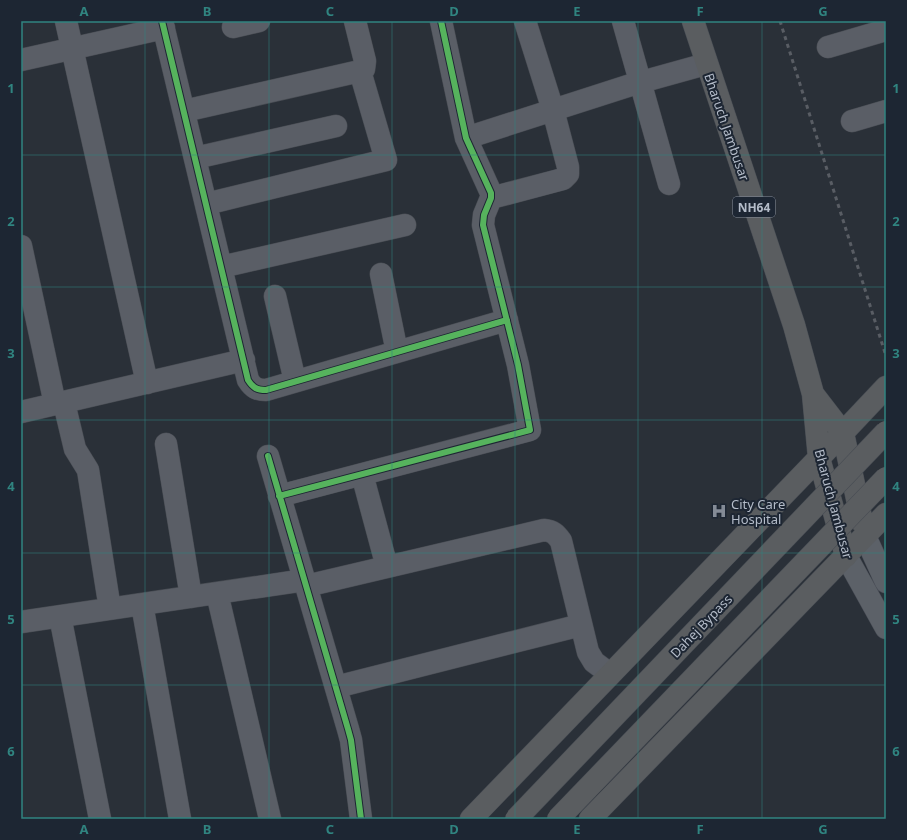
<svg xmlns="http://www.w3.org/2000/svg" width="907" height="840" viewBox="0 0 907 840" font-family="'Noto Sans',sans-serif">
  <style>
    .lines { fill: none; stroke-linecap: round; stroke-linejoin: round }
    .minor-casing { stroke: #484c53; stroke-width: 23 }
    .major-casing { stroke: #484c55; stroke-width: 23 }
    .highway-casing { stroke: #474c53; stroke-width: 23 }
    .minor { stroke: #5a5e66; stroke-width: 22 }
    .major { stroke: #5c6168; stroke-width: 22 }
    .highway { stroke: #5a5d60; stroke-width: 22 }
    .rail { stroke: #595d64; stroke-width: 3; stroke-dasharray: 4 4; stroke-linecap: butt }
    .highway-bridge-casing { stroke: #474c53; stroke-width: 23; stroke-linecap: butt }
    .highway-bridge { stroke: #5a5d60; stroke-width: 22 }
    .cycleway-casing { stroke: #1d2633; stroke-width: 8 }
    .cycleway { stroke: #56b35d; stroke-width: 6 }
    .grid { fill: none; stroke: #308480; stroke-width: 1; stroke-opacity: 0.55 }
    .labels { text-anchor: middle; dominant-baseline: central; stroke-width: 4; stroke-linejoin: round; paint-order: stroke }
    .shield { fill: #1d2633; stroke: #878f9c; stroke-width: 1 }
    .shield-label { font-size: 12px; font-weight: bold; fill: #b4bcc9 }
    .street-label { font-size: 13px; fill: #b4bcc9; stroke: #1d2633 }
    .poi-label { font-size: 13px; fill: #b4bcc9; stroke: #1d2633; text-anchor: start }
    .neatline { fill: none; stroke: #308480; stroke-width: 1.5 }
    .grid-label { font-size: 13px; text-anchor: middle; font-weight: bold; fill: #308480 }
  </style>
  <rect width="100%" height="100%" fill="#2a3038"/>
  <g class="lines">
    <!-- minor casing -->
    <g class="minor-casing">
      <path id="minor" d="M 66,21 L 147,383
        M 162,21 L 248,380 C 253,388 257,390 266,390 L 507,320
        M 623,21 L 669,184
        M 233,27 L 259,21
        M 828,47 L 886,30
        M 21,60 L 164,28
        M 184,111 L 360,71 L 364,69 L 365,61 L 355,21
        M 852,121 L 886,111
        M 466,138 L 634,84 L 706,64
        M 195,158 L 336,126
        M 491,198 L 563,179 L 568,174 L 568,167 L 553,110 L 525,21
        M 206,204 L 386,160 L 360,71
        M 21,246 L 55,404
        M 221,267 L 405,225
        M 381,274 L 397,352
        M 275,296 L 295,381
        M 64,403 L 75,449 L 88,470 L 110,609
        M 21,412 L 244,360
        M 166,444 L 191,597
        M 268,456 L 348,729 L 351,740 L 361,819
        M 362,474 L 387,567
        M 279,496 L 530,430 L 518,365 L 483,225 L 484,215 L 491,198 L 491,193 L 466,138 L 441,21
        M 306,586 L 544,530 C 553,531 556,534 561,541 L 588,652 L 594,662 L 610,674
        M 217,593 L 270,819
        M 142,604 L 180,819
        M 60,616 L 100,819
        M 21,622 L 305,580
        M 336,687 L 581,625"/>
    </g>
    <!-- major casing -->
    <g class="major-casing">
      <path id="major" d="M 865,536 L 886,582
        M 846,556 L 886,628"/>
    </g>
    <!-- highway casing -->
    <g class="highway-casing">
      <path id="highway" d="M 693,21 L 794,325 L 813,394 L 819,458 L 846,556
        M 813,394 L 843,433 L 862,522
        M 471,819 L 819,458 L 886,387
        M 590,819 L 886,514"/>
    </g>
    <!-- minor -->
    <use href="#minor" class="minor"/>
    <!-- major -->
    <use href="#major" class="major"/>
    <!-- highway -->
    <use href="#highway" class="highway"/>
    <!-- rail -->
    <path class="rail" d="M 780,21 L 886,356"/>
    <!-- highway-bridge casing -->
    <g class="highway-bridge-casing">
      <path id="highway-bridge" d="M 516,819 L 886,432
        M 558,819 L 886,478"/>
    </g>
    <!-- highway-bridge -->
    <use href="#highway-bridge" class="highway-bridge"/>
    <!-- cycleway casing -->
    <g class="cycleway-casing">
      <path id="cycleway" d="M 162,21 L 248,380 C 253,388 257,390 266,390 L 507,320
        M 268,456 L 348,729 L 351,740 L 361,819
        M 279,496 L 530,430 L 518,365 L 483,225 L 484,215 L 491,198 L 491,193 L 466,138 L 441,21"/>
    </g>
    <!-- cycleway -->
    <use href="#cycleway" class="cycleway"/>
  </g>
  <!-- grid -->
  <path class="grid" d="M 145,21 L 145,819M 269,21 L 269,819M 392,21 L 392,819M 515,21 L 515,819M 638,21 L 638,819M 762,21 L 762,819M 21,155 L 886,155M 21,287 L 886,287M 21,420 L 886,420M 21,553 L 886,553M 21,685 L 886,685"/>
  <!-- icons -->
  <defs>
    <g id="hospital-bare" transform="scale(1.2)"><path d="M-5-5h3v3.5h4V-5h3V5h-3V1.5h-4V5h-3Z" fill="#848b96" stroke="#1d2633" stroke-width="2.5" paint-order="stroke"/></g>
  </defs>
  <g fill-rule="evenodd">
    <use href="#hospital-bare" x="719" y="511"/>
  </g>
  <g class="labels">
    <!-- shield labels -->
    <rect class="shield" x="733" y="197" width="42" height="20" rx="3"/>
    <g class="shield-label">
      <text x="754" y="207">NH64</text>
    </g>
    <!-- street labels -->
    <g class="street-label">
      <text transform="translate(727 127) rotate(71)">Bharuch Jambusar</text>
      <text transform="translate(834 504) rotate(75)">Bharuch Jambusar</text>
      <text transform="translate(701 626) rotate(-46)">Dahej Bypass</text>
    </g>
    <!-- poi labels -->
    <g class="poi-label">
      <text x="731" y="504">City Care<tspan x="731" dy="15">Hospital</tspan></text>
    </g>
  </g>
  <!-- border -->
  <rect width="907" height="840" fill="none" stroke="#1d2633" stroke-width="44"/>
  <rect x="22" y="22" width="863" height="796" class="neatline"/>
  <g class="grid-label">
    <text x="84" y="16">A</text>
    <text x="207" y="16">B</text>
    <text x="330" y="16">C</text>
    <text x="454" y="16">D</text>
    <text x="577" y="16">E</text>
    <text x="700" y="16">F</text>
    <text x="823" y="16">G</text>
    <text x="11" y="93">1</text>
    <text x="896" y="93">1</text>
    <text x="11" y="226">2</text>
    <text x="896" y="226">2</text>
    <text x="11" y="358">3</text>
    <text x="896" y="358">3</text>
    <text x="11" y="491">4</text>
    <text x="896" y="491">4</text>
    <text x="11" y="624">5</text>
    <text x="896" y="624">5</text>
    <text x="11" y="756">6</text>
    <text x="896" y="756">6</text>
    <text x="84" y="834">A</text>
    <text x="207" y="834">B</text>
    <text x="330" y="834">C</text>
    <text x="454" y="834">D</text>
    <text x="577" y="834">E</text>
    <text x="700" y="834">F</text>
    <text x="823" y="834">G</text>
  </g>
</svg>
